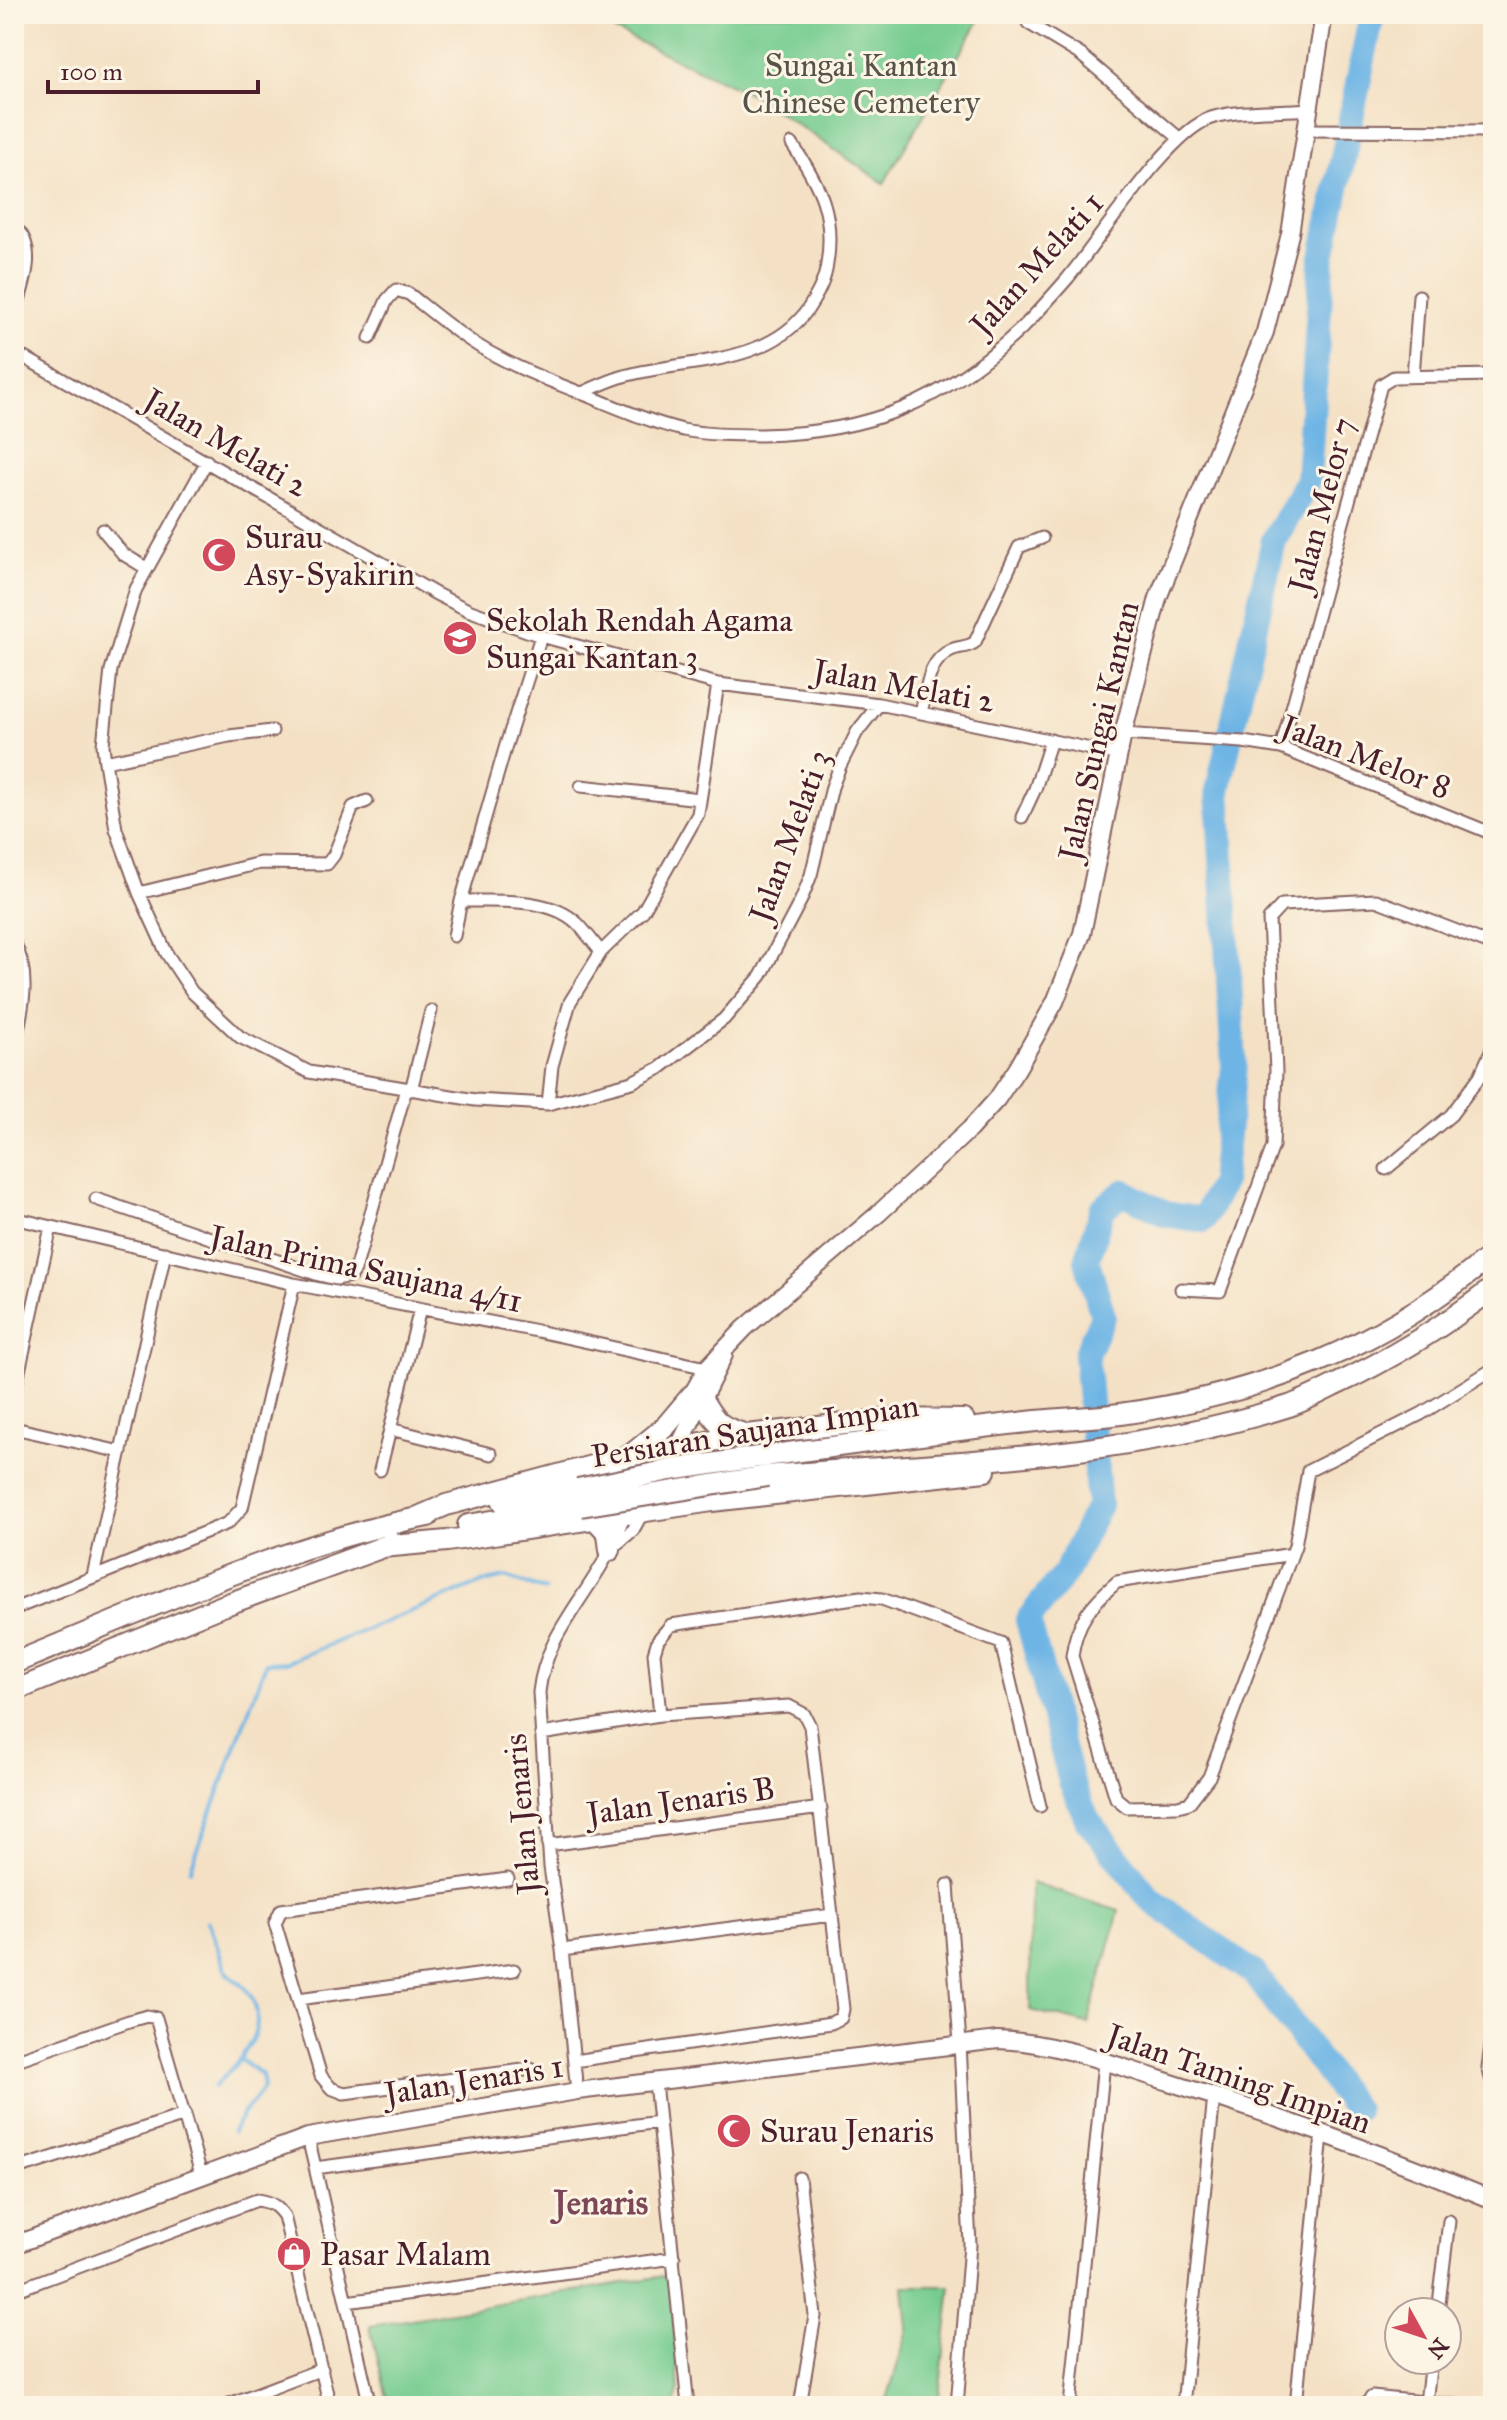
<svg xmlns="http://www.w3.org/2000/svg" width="1507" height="2420" viewBox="0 0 1507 2420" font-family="'IM FELL Great Primer',serif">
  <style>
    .green { fill: #75cc90; stroke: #60765e; stroke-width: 2 }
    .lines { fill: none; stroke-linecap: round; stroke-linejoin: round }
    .stream { stroke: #6eb5e5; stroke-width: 4 }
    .river { stroke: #6eb5e5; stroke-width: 26 }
    .street-casing { stroke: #866361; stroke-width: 15 }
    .secondary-casing { stroke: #866361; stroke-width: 20 }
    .highway-casing { stroke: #866361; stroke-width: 24 }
    .street { stroke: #fff; stroke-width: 11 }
    .secondary { stroke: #fff; stroke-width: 16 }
    .highway { stroke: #fff; stroke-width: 20 }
    .highway-bridge-casing { stroke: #866361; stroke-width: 24; stroke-linecap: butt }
    .highway-bridge { stroke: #fff; stroke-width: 20 }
    .labels { text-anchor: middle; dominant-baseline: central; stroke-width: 6; stroke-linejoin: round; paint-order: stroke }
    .park-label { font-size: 32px; fill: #575349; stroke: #fcf5e5 }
    .street-label { font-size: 32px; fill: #4a1f2b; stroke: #fcf5e5 }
    .poi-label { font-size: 32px; fill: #4a1f2b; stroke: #fcf5e5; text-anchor: start }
    .neighbourhood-label { font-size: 34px; font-weight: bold; fill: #7c4858; stroke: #fcf5e5 }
  </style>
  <rect width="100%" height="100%" fill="#fcf5e5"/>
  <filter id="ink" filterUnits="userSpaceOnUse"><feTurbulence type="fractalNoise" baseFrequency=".0125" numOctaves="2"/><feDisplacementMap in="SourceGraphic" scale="16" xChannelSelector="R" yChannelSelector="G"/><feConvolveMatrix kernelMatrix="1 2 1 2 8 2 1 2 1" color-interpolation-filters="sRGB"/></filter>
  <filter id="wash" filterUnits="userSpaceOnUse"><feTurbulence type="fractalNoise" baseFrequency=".006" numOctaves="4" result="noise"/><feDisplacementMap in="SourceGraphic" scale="32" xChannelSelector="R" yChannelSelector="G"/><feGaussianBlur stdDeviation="1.8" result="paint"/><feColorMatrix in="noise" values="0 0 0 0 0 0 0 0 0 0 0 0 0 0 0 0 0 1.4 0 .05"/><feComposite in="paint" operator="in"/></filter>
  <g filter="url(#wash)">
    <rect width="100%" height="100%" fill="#f4e1c5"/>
    <!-- green -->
    <path class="green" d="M 579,14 L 983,14 L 884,183 L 753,95 Z
      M 1031,1883 L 1119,1911 L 1088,2024 L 1030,2010 Z
      M 670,2275 L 679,2390 L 674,2406 L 389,2406 L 370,2326 Z
      M 904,2286 L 951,2286 L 938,2406 L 885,2406 L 908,2330 Z"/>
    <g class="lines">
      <!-- stream -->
      <path class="stream" d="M 190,1870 L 266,1663 L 287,1662 L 483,1582 L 506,1577 L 545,1590
        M 207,1921 C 215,1936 218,1952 225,1968 C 230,1979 240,1981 247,1990 C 275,2028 239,2061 214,2087
        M 233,2132 C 239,2113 254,2103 264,2087 L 262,2075 L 241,2060"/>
      <!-- river -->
      <path class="river" d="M 1355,2110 L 1255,1974 L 1151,1900 L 1088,1821 L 1071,1781 L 1028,1620 L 1065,1573 L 1099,1505 L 1086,1354 L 1103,1316 L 1087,1261 L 1102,1209 L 1124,1192 L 1165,1214 L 1203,1220 L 1222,1183 L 1234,1066 L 1218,790 L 1274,540 L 1308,480 L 1322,262 L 1372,14"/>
    </g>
  </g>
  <g filter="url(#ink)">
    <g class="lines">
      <!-- street casing -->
      <g class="street-casing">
        <path id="street" d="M 1028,23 L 1081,55 L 1179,138
          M 1305,130 L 1493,131
          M 14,227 C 40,247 22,289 14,316
          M 370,338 L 387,300 L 396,290 L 409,294 C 437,316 466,341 498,357 C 527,373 556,383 586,395 C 618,408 650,422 683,430 C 707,435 737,435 761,435 C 869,433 944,402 1022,328 C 1038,312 1053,295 1067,279 C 1099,241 1169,131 1211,118 C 1241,109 1277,112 1308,109
          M 14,355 L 27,359 L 436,594 L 468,610 L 541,636 L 718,684 L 879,704 L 1119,755
          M 1413,376 L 1419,296
          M 582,393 C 597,386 612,379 628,375 C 688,359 768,366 808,309 C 817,295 825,281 827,264 C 835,214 820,185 792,144
          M 207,461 L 136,589 L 111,670 L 103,745 L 105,762 L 116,829 L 139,893 L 167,954 L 192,992 L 240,1037 L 309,1072 L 475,1100 L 548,1104 L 632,1082 L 660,1068 L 724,1019 L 761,976 L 801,900 L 811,875 L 832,787 L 840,766 L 857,732 L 879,704
          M 103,530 L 123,554 L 146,568
          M 921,713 C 927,690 927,661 951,650 C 959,646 968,648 975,642 L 1019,547 L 1042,538
          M 1123,734 L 1243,742 L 1281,748 L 1493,834
          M 1281,748 L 1381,385 L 1394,377 L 1493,375
          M 105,762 L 229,736 L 272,731
          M 581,786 L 700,799
          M 1022,817 L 1035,789 L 1051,740
          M 139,893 L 260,863 L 327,864 L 334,855 L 353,807 L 367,801
          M 461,901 C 497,902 548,896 577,923 C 585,931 593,942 601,952
          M 454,936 L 461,901 L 506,745 L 541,636
          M 14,943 C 32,975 22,1013 14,1047
          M 411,1090 L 431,1011
          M 548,1104 L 552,1066 L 570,1002 L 601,952 L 643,911 L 698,814 L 718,684
          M 1386,1169 L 1451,1115 L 1480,1076 L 1493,1047
          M 96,1199 L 319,1275 L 336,1279 L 351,1276 L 355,1270 L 406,1089
          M 14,1218 L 294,1284 L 537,1331 L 707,1368
          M 1181,1289 L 1220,1291 L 1273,1146 L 1276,1071 L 1269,919 L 1282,905 L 1376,900 L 1493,945
          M 14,1394 L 51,1227
          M 14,1428 L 121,1452
          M 390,1429 L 491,1454
          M 380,1470 L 420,1309
          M 611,1549 L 633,1530 L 643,1512
          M 1292,1554 L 1117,1582 C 1092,1603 1076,1622 1072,1656 L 1116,1798 L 1127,1807 L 1178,1806 L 1189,1803 L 1209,1777 L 1292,1554 L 1295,1546 L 1308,1471 L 1421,1414 L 1493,1369
          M 93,1576 L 165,1253
          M 14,1609 L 228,1523 L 242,1508 L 294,1284
          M 660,1715 L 654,1653 L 658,1640 L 671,1625 L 861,1597 L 882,1599 L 1001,1643 L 1040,1806
          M 541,1734 L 660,1715 L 789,1706 L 804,1714 L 810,1726 L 843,2009 L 841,2018 L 831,2023 L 574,2061
          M 548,1845 L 821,1808
          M 508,1879 L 281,1910 L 275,1923 L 321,2076 L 331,2088 L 344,2093 L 531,2069
          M 948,1885 L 960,2043 L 970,2245 L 957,2406
          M 562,1950 L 832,1915
          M 298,1999 L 514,1970
          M 1493,2031 L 1488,2067 L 1493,2085
          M 14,2061 L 129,2021 L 147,2016 L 156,2018 L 201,2174
          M 458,2078 L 463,2109
          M 655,2082 L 688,2406
          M 577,2091 L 562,1950 L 550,1867 L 539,1692 C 545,1636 586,1598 610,1550 C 616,1538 619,1526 625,1515
          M 308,2137 L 370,2406
          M 315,2168 L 659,2122
          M 14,2170 L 185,2115
          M 799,2178 L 815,2316 L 800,2406
          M 14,2291 L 257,2200 C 271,2202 276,2205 284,2216 L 330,2406
          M 346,2302 L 674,2258
          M 1438,2312 L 1449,2221
          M 1426,2403 L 1431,2360
          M 224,2406 L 322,2369
          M 1070,2406 L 1104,2062
          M 1183,2406 L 1214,2096
          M 1296,2406 L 1322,2135
          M 1364,2406 L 1372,2397 L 1464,2406"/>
      </g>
      <!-- secondary casing -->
      <g class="secondary-casing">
        <path id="secondary" d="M 687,1403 L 707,1368 L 745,1328 L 878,1214 L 970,1129 L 997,1099 L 1017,1069 L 1055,1002 L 1082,934 L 1123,734 L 1158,598 L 1265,332 L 1290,234 L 1324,14
          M 674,1456 L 724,1355
          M 14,2245 L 308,2137 L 577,2091 L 998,2040 C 1054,2042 1106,2062 1159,2079 C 1272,2114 1384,2154 1493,2200"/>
      </g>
      <!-- highway casing -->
      <g class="highway-casing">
        <path id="highway" d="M 703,1401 C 715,1422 720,1427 744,1434
          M 632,1454 L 665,1427 L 692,1395
          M 765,1456 C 855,1444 945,1431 1036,1421 C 1064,1418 1092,1418 1120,1414 C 1263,1394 1382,1347 1493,1254
          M 767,1476 C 941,1462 1121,1459 1289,1406 C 1304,1401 1319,1393 1333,1386 C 1391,1359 1443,1327 1493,1288
          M 503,1502 L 578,1489
          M 416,1518 L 446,1505 L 629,1456 L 746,1435 L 890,1419 L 964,1420
          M 596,1520 L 608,1533 L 610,1550
          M 468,1525 L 581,1506
          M 382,1547 L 447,1541 L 712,1501 L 985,1471
          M 14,1663 C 145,1610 290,1542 428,1516
          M 14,1691 L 217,1608 L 394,1543"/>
      </g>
      <!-- street -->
      <use href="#street" class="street"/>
      <!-- secondary -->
      <use href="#secondary" class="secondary"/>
      <!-- highway -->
      <use href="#highway" class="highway"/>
      <!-- highway-bridge casing -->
      <g class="highway-bridge-casing">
        <path id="highway-bridge" d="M 578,1489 L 670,1470 L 765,1456
          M 581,1506 L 767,1476"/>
      </g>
      <!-- highway-bridge -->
      <use href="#highway-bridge" class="highway-bridge"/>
    </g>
  </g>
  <!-- icons -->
  <defs>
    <g id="mosque-disc" transform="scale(1.8)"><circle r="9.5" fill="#d1495b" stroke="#fcf5e5"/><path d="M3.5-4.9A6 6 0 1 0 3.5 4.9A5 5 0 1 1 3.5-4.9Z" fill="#fff"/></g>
    <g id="school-disc" transform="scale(1.8)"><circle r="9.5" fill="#d1495b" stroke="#fcf5e5"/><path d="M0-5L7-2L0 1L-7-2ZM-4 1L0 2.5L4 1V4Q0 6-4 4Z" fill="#fff"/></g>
    <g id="shop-disc" transform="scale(1.8)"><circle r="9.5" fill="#d1495b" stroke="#fcf5e5"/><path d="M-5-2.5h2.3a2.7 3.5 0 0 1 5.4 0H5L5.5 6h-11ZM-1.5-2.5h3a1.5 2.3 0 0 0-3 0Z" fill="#fff"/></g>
  </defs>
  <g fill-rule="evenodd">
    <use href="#mosque-disc" x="219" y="555"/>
    <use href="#school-disc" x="460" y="638"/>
    <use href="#mosque-disc" x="734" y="2131"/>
    <use href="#shop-disc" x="294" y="2254"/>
  </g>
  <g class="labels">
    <!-- park labels -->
    <g class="park-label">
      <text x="861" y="65">Sungai Kantan<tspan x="861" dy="37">Chinese Cemetery</tspan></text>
    </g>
    <!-- street labels -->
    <g class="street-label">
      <text transform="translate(1037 264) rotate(-48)">Jalan Melati 1</text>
      <text transform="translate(226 443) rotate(30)">Jalan Melati 2</text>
      <text transform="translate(1322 505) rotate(-75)">Jalan Melor 7</text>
      <text transform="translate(904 686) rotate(10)">Jalan Melati 2</text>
      <text transform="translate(1099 731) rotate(-77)">Jalan Sungai Kantan</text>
      <text transform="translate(1366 757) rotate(21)">Jalan Melor 8</text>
      <text transform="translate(790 836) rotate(-70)">Jalan Melati 3</text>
      <text transform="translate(366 1269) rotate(12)">Jalan Prima Saujana 4/11</text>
      <text transform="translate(755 1431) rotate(-9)">Persiaran Saujana Impian</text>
      <text transform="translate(681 1801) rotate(-8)">Jalan Jenaris B</text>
      <text transform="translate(522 1814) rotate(-95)">Jalan Jenaris</text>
      <text transform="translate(1239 2079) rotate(19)">Jalan Taming Impian</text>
      <text transform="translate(474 2080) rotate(-9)">Jalan Jenaris 1</text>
    </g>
    <!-- poi labels -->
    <g class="poi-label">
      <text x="245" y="537">Surau<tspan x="245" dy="37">Asy-Syakirin</tspan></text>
      <text x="486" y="620">Sekolah Rendah Agama<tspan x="486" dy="37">Sungai Kantan 3</tspan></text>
      <text x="760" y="2131">Surau Jenaris</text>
      <text x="320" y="2254">Pasar Malam</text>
    </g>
    <!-- neighbourhood labels -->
    <g class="neighbourhood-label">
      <text x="601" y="2202">Jenaris</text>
    </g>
  </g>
  <!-- margin -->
  <rect width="1507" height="2420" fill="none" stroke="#fcf5e5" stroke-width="48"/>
  <!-- north arrow -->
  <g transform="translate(1423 2336) rotate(130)"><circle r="38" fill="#fcf5e5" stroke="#b59f9b" stroke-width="2"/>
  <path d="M0-6L14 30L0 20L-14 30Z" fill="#d1495b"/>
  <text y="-12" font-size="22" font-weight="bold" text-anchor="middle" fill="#4a1f2b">N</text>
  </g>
  <!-- scale -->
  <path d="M48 80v12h210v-12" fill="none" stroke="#4a1f2b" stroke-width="4"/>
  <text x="60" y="80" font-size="24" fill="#4a1f2b" stroke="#fcf5e5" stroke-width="6" paint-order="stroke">100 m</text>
</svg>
